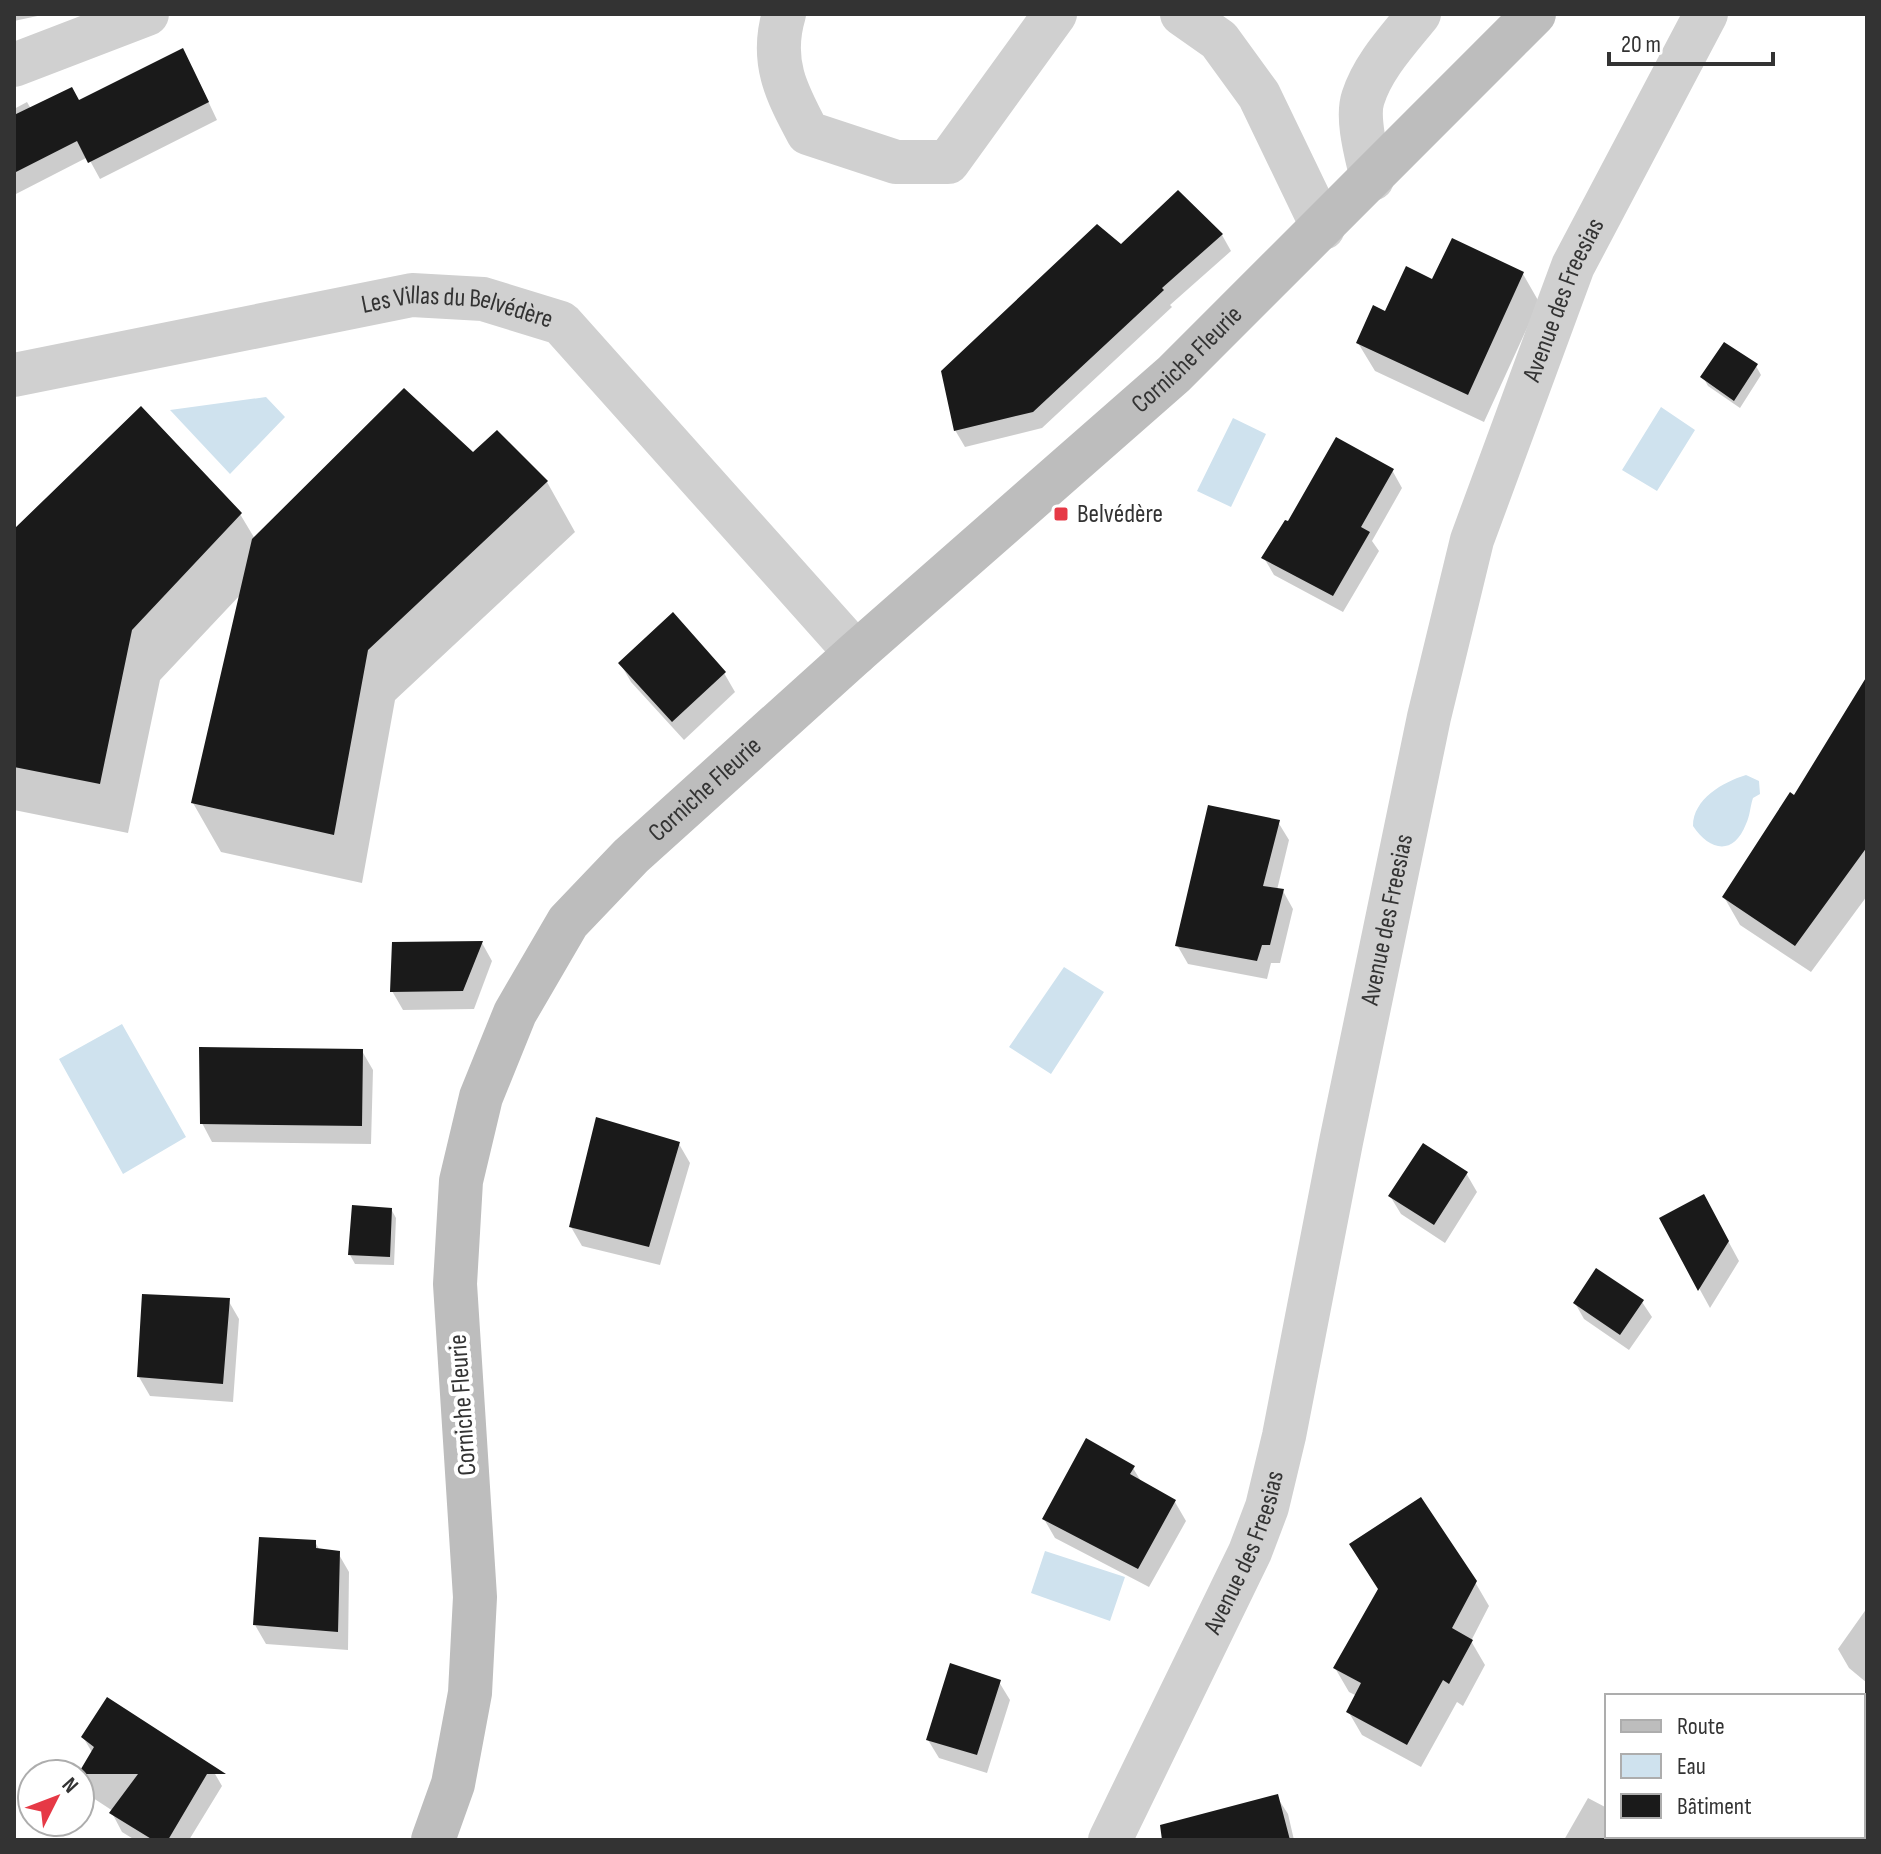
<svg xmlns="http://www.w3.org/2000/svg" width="1881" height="1854" viewBox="0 0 1881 1854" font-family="'Sofia Sans Condensed',sans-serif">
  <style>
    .water { fill: #cfe2ee }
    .shadow { fill: #0003 }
    .building { fill: #1a1a1a }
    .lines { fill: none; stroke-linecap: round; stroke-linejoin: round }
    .minor { stroke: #d0d0d0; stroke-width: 44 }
    .secondary { stroke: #bdbdbd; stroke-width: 44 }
    .poi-dot { fill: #e63946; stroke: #fff; stroke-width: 3 }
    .labels { text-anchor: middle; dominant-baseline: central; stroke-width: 8; stroke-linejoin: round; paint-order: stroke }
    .street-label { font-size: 26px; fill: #333; stroke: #fff }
    .poi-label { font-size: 26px; fill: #333; stroke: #fff; text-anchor: start }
  </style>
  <rect width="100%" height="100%" fill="#fff"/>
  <!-- water -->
  <path class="water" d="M 266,397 L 285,417 L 230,474 L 170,410 Z
    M 1661,407 L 1695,430 L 1657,491 L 1622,470 Z
    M 1233,418 L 1266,434 L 1231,507 L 1197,491 Z
    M 1746,775 L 1759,781 L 1760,794 L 1753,798 C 1750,807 1750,816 1746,824 C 1733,857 1709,850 1693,826 C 1693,799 1723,782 1746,775 Z
    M 1064,967 L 1104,992 L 1051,1074 L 1009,1047 Z
    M 122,1024 L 186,1137 L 123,1174 L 59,1059 Z
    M 1045,1551 L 1125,1577 L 1110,1621 L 1031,1593 Z"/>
  <!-- shadow -->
  <path class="shadow" d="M 14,14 L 47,14 L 14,21 Z
    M 192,67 L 217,120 L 100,179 L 88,157 L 14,195 L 14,109 L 27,102 L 31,109 L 79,103 Z
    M 1178,193 L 1222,235 L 1231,251 L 1170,305 L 1172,307 L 1042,428 L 965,447 L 955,430 L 1121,246 Z
    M 1523,274 L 1539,302 L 1484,422 L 1375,371 L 1358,343 L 1386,313 L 1433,281 Z
    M 1756,366 L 1761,375 L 1740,408 L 1708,386 L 1703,377 Z
    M 497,433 L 547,482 L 575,532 L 395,700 L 362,883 L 221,852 L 193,803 L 242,593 L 160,680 L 128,833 L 14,810 L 14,532 L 240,514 L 255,539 L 473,455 Z
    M 1392,470 L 1402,488 L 1372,541 L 1379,551 L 1343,612 L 1274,575 L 1264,558 Z
    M 620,663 L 724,673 L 735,692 L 684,740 L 631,682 Z
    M 1867,697 L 1867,896 L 1811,972 L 1740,925 L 1724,897 Z
    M 1278,822 L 1289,840 L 1277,890 L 1283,891 L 1293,909 L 1280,963 L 1271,963 L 1267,979 L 1188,964 L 1177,945 Z
    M 482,943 L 492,961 L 474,1009 L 403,1010 L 392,991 Z
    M 362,1051 L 373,1070 L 371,1144 L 212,1142 L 202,1123 Z
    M 679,1144 L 690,1163 L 660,1265 L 582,1246 L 571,1227 Z
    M 1466,1173 L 1477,1192 L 1445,1243 L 1401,1214 L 1390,1196 Z
    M 391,1209 L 396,1218 L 394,1265 L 355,1264 L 350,1255 Z
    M 1714,1215 L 1739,1261 L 1710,1308 L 1661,1219 Z
    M 228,1300 L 239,1319 L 233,1402 L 150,1396 L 139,1377 Z
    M 1642,1302 L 1652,1317 L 1629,1350 L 1584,1319 L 1575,1303 Z
    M 1133,1468 L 1142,1483 L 1175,1502 L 1186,1521 L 1149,1587 L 1055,1538 L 1044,1519 Z
    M 315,1542 L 319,1549 L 338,1553 L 349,1572 L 348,1650 L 266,1644 L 255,1625 Z
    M 1475,1582 L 1489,1606 L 1471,1641 L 1485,1665 L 1463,1706 L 1457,1702 L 1421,1767 L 1362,1735 L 1348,1711 L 1357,1696 L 1349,1692 L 1335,1668 L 1379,1590 Z
    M 1867,1608 L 1867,1683 L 1849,1668 L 1838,1649 Z
    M 999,1682 L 1010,1700 L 987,1773 L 939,1758 L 928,1740 Z
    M 83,1737 L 211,1767 L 222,1786 L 189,1840 L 135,1840 L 122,1832 L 112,1813 L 113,1811 L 90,1796 L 80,1779 L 93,1754 Z
    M 1277,1797 L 1288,1814 L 1294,1840 L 1208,1840 Z
    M 1588,1798 L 1607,1808 L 1607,1836 L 1660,1836 L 1667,1840 L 1564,1840 Z"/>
  <!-- building -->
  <path class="building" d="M 183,48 L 209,102 L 88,163 L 77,141 L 14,173 L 14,115 L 72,87 L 79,100 Z
    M 1178,190 L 1223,234 L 1162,288 L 1164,290 L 1033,412 L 954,431 L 941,371 L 1097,224 L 1121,244 Z
    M 1452,238 L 1524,272 L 1468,395 L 1356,343 L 1373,305 L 1385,311 L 1406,266 L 1432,279 Z
    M 1724,342 L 1758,364 L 1734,401 L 1700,377 Z
    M 404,388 L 473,452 L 497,430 L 548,481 L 368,650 L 334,835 L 191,803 L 252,539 Z
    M 141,406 L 242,513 L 132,630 L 100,784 L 14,767 L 14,529 Z
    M 1336,437 L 1394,469 L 1361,527 L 1370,532 L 1333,596 L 1261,558 L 1285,520 L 1288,521 Z
    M 673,612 L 726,672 L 672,722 L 618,663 Z
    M 1867,676 L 1867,847 L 1795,946 L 1722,897 L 1790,792 L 1794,795 Z
    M 1208,805 L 1280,820 L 1263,886 L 1284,889 L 1270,945 L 1262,945 L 1257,961 L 1175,946 Z
    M 483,941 L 463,991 L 390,992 L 392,942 Z
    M 199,1047 L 363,1049 L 362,1126 L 200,1124 Z
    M 596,1117 L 680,1142 L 649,1247 L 569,1227 Z
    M 1423,1143 L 1468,1172 L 1434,1225 L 1388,1196 Z
    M 1704,1194 L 1729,1241 L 1698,1291 L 1659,1218 Z
    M 352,1205 L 392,1208 L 390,1257 L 348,1255 Z
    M 1596,1268 L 1644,1300 L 1620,1335 L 1573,1303 Z
    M 142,1294 L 230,1298 L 223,1384 L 137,1377 Z
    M 1086,1438 L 1135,1466 L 1130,1474 L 1176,1500 L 1138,1569 L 1042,1519 Z
    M 1421,1497 L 1477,1581 L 1452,1628 L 1473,1640 L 1449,1684 L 1443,1680 L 1407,1745 L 1346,1712 L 1361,1683 L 1333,1668 L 1378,1589 L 1349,1544 Z
    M 259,1537 L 316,1540 L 316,1548 L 340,1551 L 338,1632 L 253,1625 Z
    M 950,1663 L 1001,1680 L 977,1755 L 926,1740 Z
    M 107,1697 L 226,1774 L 207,1774 L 168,1840 L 153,1840 L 109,1813 L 138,1774 L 78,1774 L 94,1747 L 81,1737 Z
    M 1278,1794 L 1290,1840 L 1162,1840 L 1160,1825 Z"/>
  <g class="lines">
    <!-- minor -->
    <g class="minor">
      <path d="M 784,14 C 770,61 786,92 808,133 L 896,162 L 948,162 L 1055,14"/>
      <path d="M 1182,14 L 1219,40 L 1259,95 L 1323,228"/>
      <path d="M 14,65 L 147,14"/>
      <path d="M 1372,179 C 1367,156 1356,119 1363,98 C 1373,66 1399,39 1419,14"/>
      <path id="s1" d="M 14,375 L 412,295 L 483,299 L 561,323 L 856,653"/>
      <path id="s2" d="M 1110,1840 L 1250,1552 L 1267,1507 L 1284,1436 L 1341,1142 L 1429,717 L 1472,540 L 1573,266 L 1706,14"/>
    </g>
    <!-- secondary -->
    <path class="secondary" id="s3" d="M 433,1840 L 453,1784 L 470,1693 L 475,1597 L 455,1284 L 461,1181 L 481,1097 L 515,1013 L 568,922 L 631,856 L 856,653 L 1174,374 L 1534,14"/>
  </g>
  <!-- markers -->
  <rect class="poi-dot" x="1053" y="506" width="16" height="16" rx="4"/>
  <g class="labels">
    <!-- street labels -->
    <g class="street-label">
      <text stroke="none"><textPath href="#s2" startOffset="1614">Avenue des Freesias</textPath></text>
      <text stroke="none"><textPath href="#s1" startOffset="452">Les Villas du Belvédère</textPath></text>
      <text stroke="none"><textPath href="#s3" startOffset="1784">Corniche Fleurie</textPath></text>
      <text stroke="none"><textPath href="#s3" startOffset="1138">Corniche Fleurie</textPath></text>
      <text stroke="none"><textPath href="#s2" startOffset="968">Avenue des Freesias</textPath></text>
      <text transform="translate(463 1405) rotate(-94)">Corniche Fleurie</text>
      <text stroke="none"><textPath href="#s2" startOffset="318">Avenue des Freesias</textPath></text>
    </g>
    <!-- poi labels -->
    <g class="poi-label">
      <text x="1077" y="514">Belvédère</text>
    </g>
  </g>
  <!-- border -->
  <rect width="1881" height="1854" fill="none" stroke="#333333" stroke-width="32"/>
  <!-- legend -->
  <rect x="1605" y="1694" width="260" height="144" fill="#ffffff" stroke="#adadad" stroke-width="2"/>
  <rect x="1621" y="1720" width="40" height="12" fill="#bdbdbd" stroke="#adadad" stroke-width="2"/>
  <text x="1677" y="1734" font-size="24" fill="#333333">Route</text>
  <rect x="1621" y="1754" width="40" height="24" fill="#cfe2ee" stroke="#adadad" stroke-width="2"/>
  <text x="1677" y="1774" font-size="24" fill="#333333">Eau</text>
  <rect x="1621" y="1794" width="40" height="24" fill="#1a1a1a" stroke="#adadad" stroke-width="2"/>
  <text x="1677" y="1814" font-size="24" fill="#333333">Bâtiment</text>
  <!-- north arrow -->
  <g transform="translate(56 1798) rotate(48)"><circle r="38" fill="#ffffff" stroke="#adadad" stroke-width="2"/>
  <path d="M0-6L14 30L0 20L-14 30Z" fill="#e63946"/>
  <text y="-12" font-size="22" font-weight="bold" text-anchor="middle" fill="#333333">N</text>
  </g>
  <!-- scale -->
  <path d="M1609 52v12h164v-12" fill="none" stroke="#333333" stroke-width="4"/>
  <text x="1621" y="52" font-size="24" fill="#333333" stroke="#ffffff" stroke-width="6" paint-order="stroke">20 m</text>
</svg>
